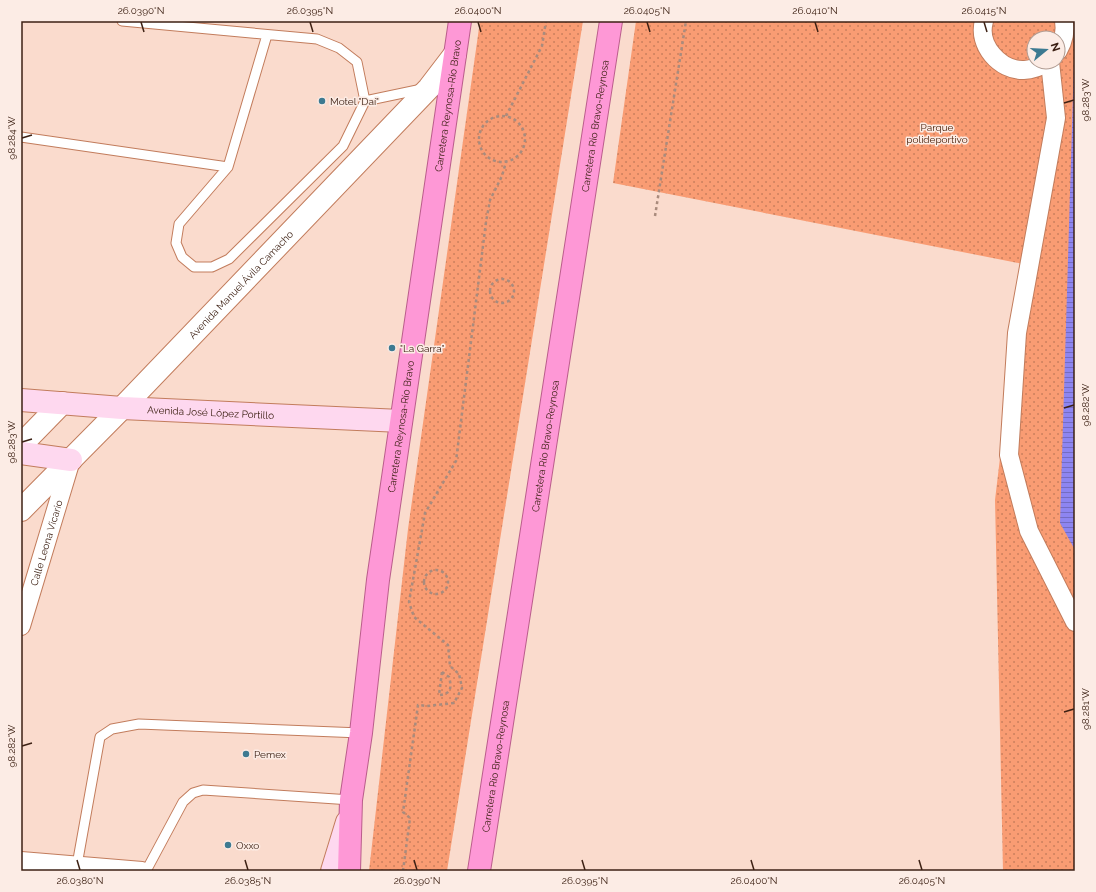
<svg xmlns="http://www.w3.org/2000/svg" width="1096" height="892" viewBox="0 0 1096 892" font-family="Raleway,sans-serif">
  <style>
    .park { fill: url(#park-dots); fill-rule: evenodd }
    .water { fill: url(#water-rules) }
    .lines { fill: none; stroke-linecap: round; stroke-linejoin: round }
    .service-casing { stroke: #c27c5c; stroke-width: 11 }
    .minor-casing { stroke: #c27c5c; stroke-width: 20 }
    .tertiary-casing { stroke: #c27c5c; stroke-width: 24 }
    .secondary-casing { stroke: #c27c5c; stroke-width: 24 }
    .trunk-casing { stroke: #ba5d8b; stroke-width: 24 }
    .path { stroke: #a98b7d; stroke-width: 2.5; stroke-dasharray: 3 3; stroke-linecap: butt }
    .service { stroke: #fff; stroke-width: 9 }
    .minor { stroke: #fff; stroke-width: 18 }
    .tertiary { stroke: #fff; stroke-width: 22 }
    .secondary { stroke: #fed8ef; stroke-width: 22 }
    .trunk { stroke: #fe98d6; stroke-width: 22 }
    .ticks { fill: none; stroke: #3d2114; stroke-width: 1.5 }
    .poi-dot { fill: #3d7a91; stroke: #fcece5; stroke-width: 1.5 }
    .labels { text-anchor: middle; dominant-baseline: central; stroke-width: 3; stroke-linejoin: round; paint-order: stroke }
    .poi-label { font-size: 10px; fill: #3d2114; stroke: #fcece5; text-anchor: start }
    .street-label { font-size: 10px; fill: #3d2114; stroke: #fcece5 }
    .park-label { font-size: 10px; fill: #461b04; stroke: #fcece5 }
    .neatline { fill: none; stroke: #3d2114; stroke-width: 1.5 }
    .ticks-label { font-size: 10px; text-anchor: middle; fill: #3d2114 }
  </style>
  <defs>
    <pattern id="park-dots" width="8" height="8" patternUnits="userSpaceOnUse"><rect width="8" height="8" fill="#f99c73"/><path d="M2 2h.1M6 6h.1" fill="none" stroke="#cb7f5d" stroke-width="1.8" stroke-linecap="round"/></pattern>
    <pattern id="water-rules" width="6" height="5" patternUnits="userSpaceOnUse"><rect width="6" height="5" fill="#8d85f1"/><path d="M0 2.5h6" fill="none" stroke="#746cc2"/></pattern>
  </defs>
  <rect width="100%" height="100%" fill="#fadbcd"/>
  <!-- park -->
  <path class="park" d="M 480,21 L 583,21 L 447,871 L 369,871 L 408,529 Z
    M 636,21 L 1075,21 L 1075,871 L 1003,871 L 995,500 L 1023,264 L 613,183 ZM 1034,38 L 1058,38 L 1058,62 L 1034,62 Z"/>
  <!-- water -->
  <path class="water" d="M 1074,61 L 1075,61 L 1075,550 L 1060,523 Z"/>
  <g class="lines">
    <!-- service casing -->
    <g class="service-casing">
      <path id="service" d="M 122,21 L 317,39 L 339,48 L 357,62 L 365,101 L 343,146 L 229,259 L 212,267 L 194,267 L 182,257 L 176,243 L 179,224 L 228,167 L 267,35
        M 365,101 L 422,89
        M 21,137 L 228,167
        M 77,865 L 100,737 L 112,729 L 139,724 L 361,733
        M 146,871 L 183,802 L 193,793 L 203,790 L 351,800"/>
    </g>
    <!-- minor casing -->
    <g class="minor-casing">
      <g id="minor">
        <path d="M 984,21 C 977,45 1000,71 1024,70 C 1033,70 1040,66 1048,62"/>
        <path d="M 1058,51 C 1063,42 1066,32 1064,21"/>
        <path d="M 1050,62 L 1056,118 L 1017,333 L 1009,455 L 1029,531 L 1075,622"/>
        <path id="s1" d="M 21,626 L 71,460"/>
        <path d="M 21,861 L 142,871"/>
      </g>
    </g>
    <!-- tertiary casing -->
    <g class="tertiary-casing">
      <g id="tertiary">
        <path d="M 21,445 L 62,403"/>
        <path id="s2" d="M 21,510 L 122,408 L 429,88 L 455,54"/>
      </g>
    </g>
    <!-- secondary casing -->
    <g class="secondary-casing">
      <g id="secondary">
        <path id="s3" d="M 21,400 L 122,408 L 401,421"/>
        <path d="M 21,453 L 71,460"/>
        <path d="M 332,871 L 347,822"/>
      </g>
    </g>
    <!-- trunk casing -->
    <g class="trunk-casing">
      <g id="trunk">
        <path id="s4" d="M 349,871 L 351,800 L 361,733 L 378,580 L 460,21"/>
        <path id="s5" d="M 479,871 L 611,21"/>
      </g>
    </g>
    <!-- path -->
    <path class="path" d="M479 139a23 23 0 1 1 46 0a23 23 0 1 1-46 0Z
      M 506,116 L 542,46 L 546,21
      M 655,216 L 686,21
      M490 291a12 12 0 1 1 24 0a12 12 0 1 1-24 0Z
      M424 582a12 12 0 1 1 24 0a12 12 0 1 1-24 0Z
      M 442,672 L 449,677 C 452,688 451,694 439,695 Z
      M 403,871 L 410,818 L 403,812 L 418,705 L 427,706 L 454,703 L 462,688 L 459,674 L 450,666 L 448,645 L 414,617 L 409,602 L 425,513 L 456,461 L 486,222 L 490,200 L 502,176 L 506,162"/>
    <!-- service -->
    <use href="#service" class="service"/>
    <!-- minor -->
    <use href="#minor" class="minor"/>
    <!-- tertiary -->
    <use href="#tertiary" class="tertiary"/>
    <!-- secondary -->
    <use href="#secondary" class="secondary"/>
    <!-- trunk -->
    <use href="#trunk" class="trunk"/>
  </g>
  <!-- ticks -->
  <path class="ticks" d="M 141,22 L 144,32M 310,22 L 313,32M 478,22 L 481,32M 647,22 L 650,32M 815,22 L 818,32M 984,22 L 987,32M 1064,103 L 1074,100M 22,138 L 32,135M 1064,408 L 1074,405M 22,442 L 32,439M 1064,712 L 1074,709M 22,746 L 32,743M 77,860 L 80,870M 245,860 L 248,870M 414,860 L 417,870M 582,860 L 585,870M 751,860 L 754,870M 919,860 L 922,870"/>
  <!-- markers -->
  <g class="poi-dot">
    <circle cx="322" cy="101" r="4"/>
    <circle cx="392" cy="348" r="4"/>
    <circle cx="246" cy="754" r="4"/>
    <circle cx="228" cy="845" r="4"/>
  </g>
  <g class="labels">
    <!-- poi labels -->
    <g class="poi-label">
      <text x="330" y="101">Motel "Daí"</text>
      <text x="400" y="348">"La Garra"</text>
      <text x="254" y="754">Pemex</text>
      <text x="236" y="845">Oxxo</text>
    </g>
    <!-- street labels -->
    <g class="street-label">
      <text stroke="none"><textPath href="#s4" startOffset="772">Carretera Reynosa-Río Bravo</textPath></text>
      <text stroke="none"><textPath href="#s5" startOffset="754">Carretera Río Bravo-Reynosa</textPath></text>
      <text stroke="none"><textPath href="#s2" startOffset="315">Avenida Manuel Ávila Camacho</textPath></text>
      <text stroke="none"><textPath href="#s3" startOffset="190">Avenida José López Portillo</textPath></text>
      <text stroke="none"><textPath href="#s4" startOffset="448">Carretera Reynosa-Río Bravo</textPath></text>
      <text stroke="none"><textPath href="#s5" startOffset="430">Carretera Río Bravo-Reynosa</textPath></text>
      <text stroke="none"><textPath href="#s1" startOffset="87">Calle Leona Vicario</textPath></text>
      <text stroke="none"><textPath href="#s5" startOffset="106">Carretera Río Bravo-Reynosa</textPath></text>
    </g>
    <!-- park labels -->
    <g class="park-label">
      <text x="937" y="127">Parque<tspan x="937" dy="12">polideportivo</tspan></text>
    </g>
  </g>
  <!-- border -->
  <rect width="1096" height="892" fill="none" stroke="#fcece5" stroke-width="44"/>
  <!-- north arrow -->
  <g transform="translate(1046 50) rotate(72)"><circle r="19" fill="#fcece5" stroke="#b09b91"/>
  <path d="M0-3L7 15L0 10L-7 15Z" fill="#3d7a91"/>
  <text y="-6" font-size="11" font-weight="bold" text-anchor="middle" fill="#3d2114">N</text>
  </g>
  <rect x="22" y="22" width="1052" height="848" class="neatline"/>
  <g class="ticks-label">
    <text x="141" y="14">26.0390°N</text>
    <text x="310" y="14">26.0395°N</text>
    <text x="478" y="14">26.0400°N</text>
    <text x="647" y="14">26.0405°N</text>
    <text x="815" y="14">26.0410°N</text>
    <text x="984" y="14">26.0415°N</text>
    <text transform="translate(1085 100) rotate(-90)" y="4">98.283°W</text>
    <text transform="translate(11 138) rotate(-90)" y="4">98.284°W</text>
    <text transform="translate(1085 405) rotate(-90)" y="4">98.282°W</text>
    <text transform="translate(11 442) rotate(-90)" y="4">98.283°W</text>
    <text transform="translate(1085 709) rotate(-90)" y="4">98.281°W</text>
    <text transform="translate(11 746) rotate(-90)" y="4">98.282°W</text>
    <text x="80" y="884">26.0380°N</text>
    <text x="248" y="884">26.0385°N</text>
    <text x="417" y="884">26.0390°N</text>
    <text x="585" y="884">26.0395°N</text>
    <text x="754" y="884">26.0400°N</text>
    <text x="922" y="884">26.0405°N</text>
  </g>
</svg>
